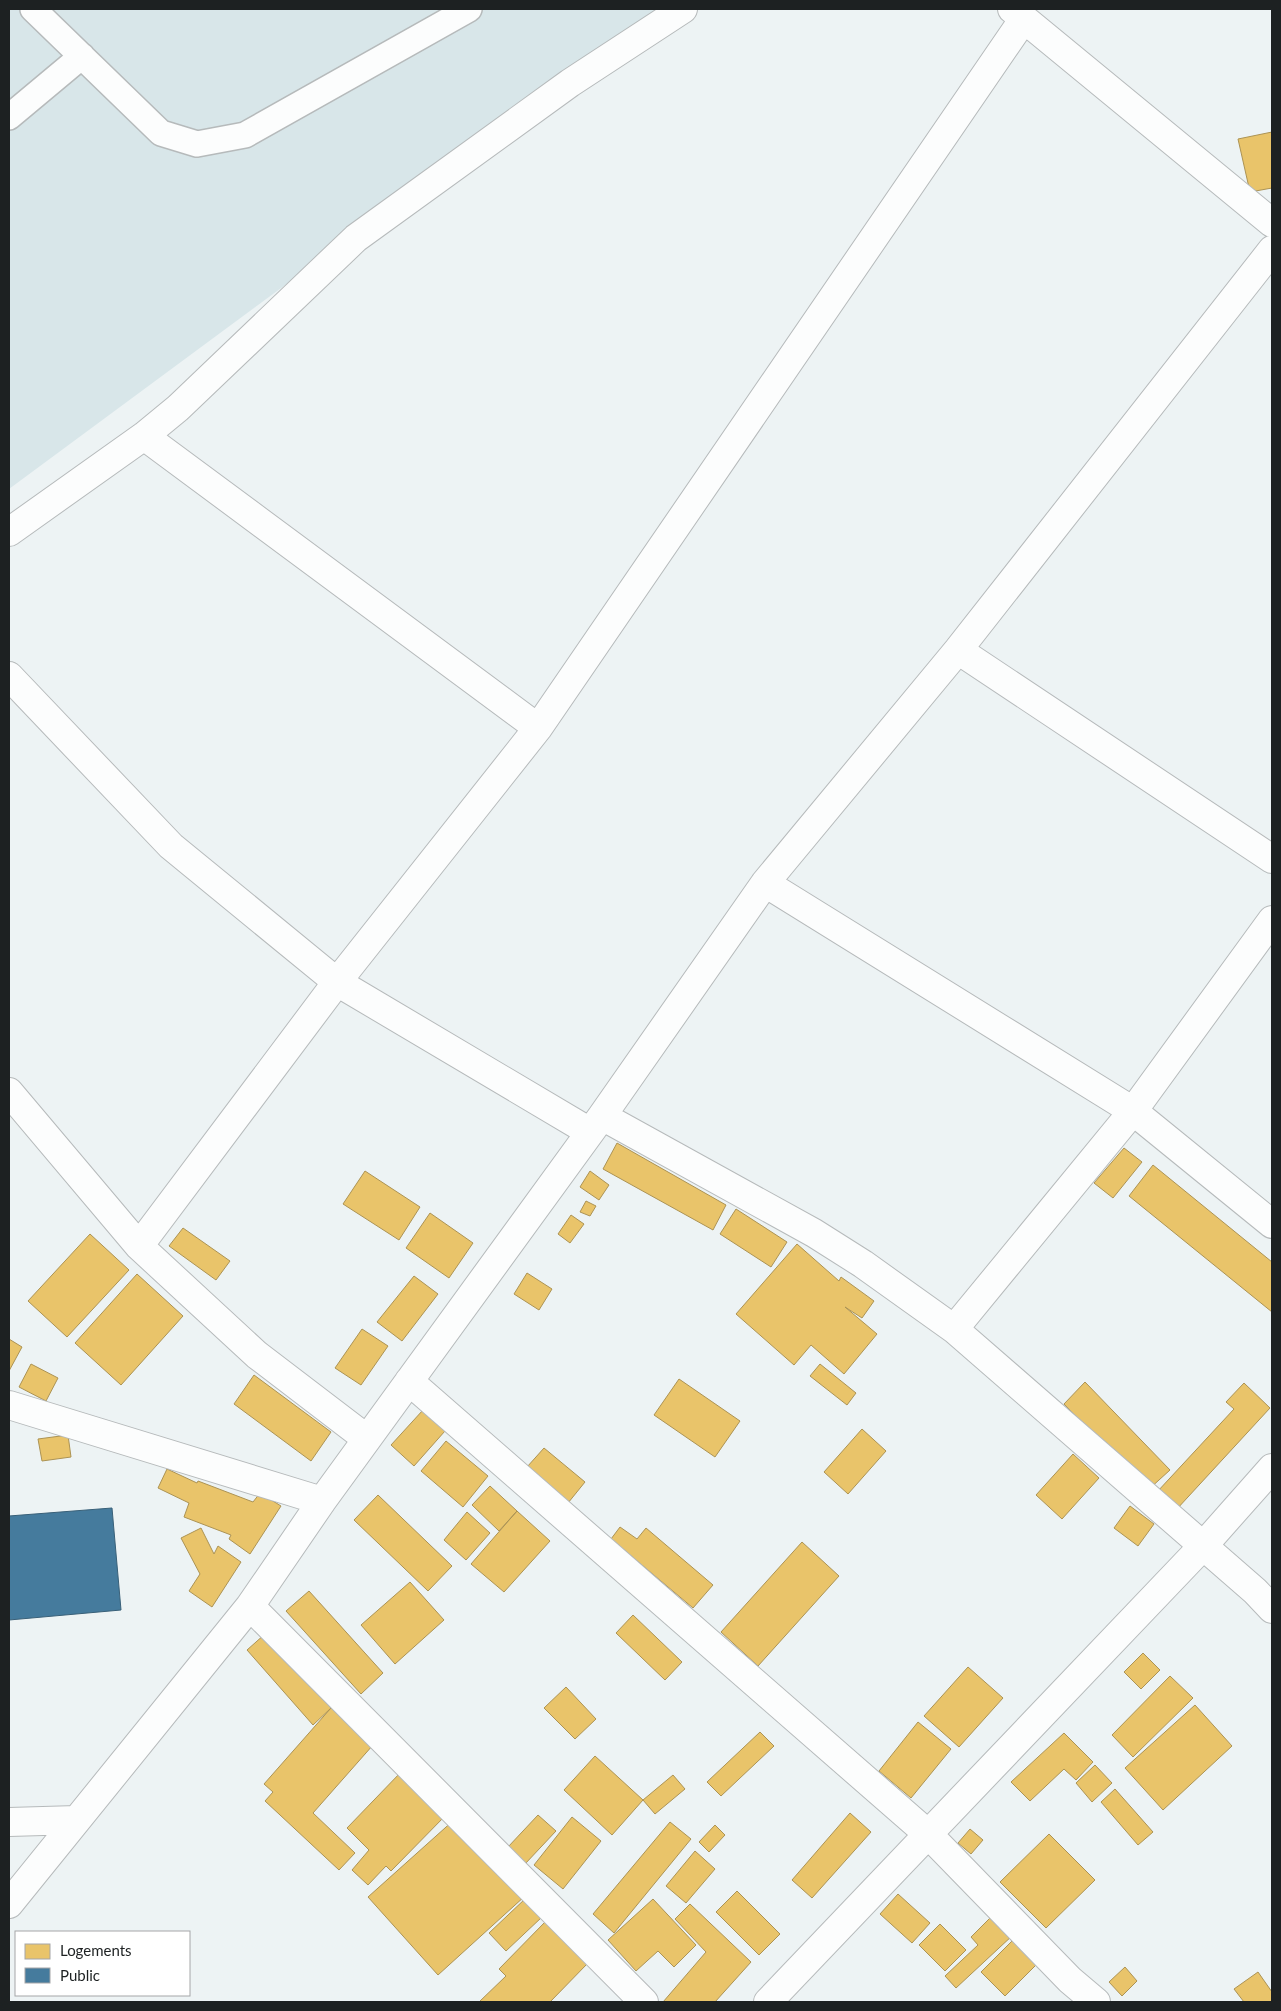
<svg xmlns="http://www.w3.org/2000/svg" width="1281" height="2011" viewBox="0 0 1281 2011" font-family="Lato,sans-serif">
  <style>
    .built { fill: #d8e6e9 }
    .homes { fill: #e9c46a; stroke: #ac9354 }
    .public { fill: #457b9d; stroke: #396078 }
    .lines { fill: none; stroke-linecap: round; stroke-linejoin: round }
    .lane-casing { stroke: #b6babb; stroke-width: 28 }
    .street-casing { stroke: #b6babb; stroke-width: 30 }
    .lane { stroke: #fcfdfd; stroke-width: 25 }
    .street { stroke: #fcfdfd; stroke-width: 28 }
  </style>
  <rect width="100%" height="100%" fill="#edf3f4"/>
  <!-- built -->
  <path class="built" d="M 9,9 L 659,9 L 9,489 Z"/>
  <!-- homes -->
  <path class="homes" d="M 1272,132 L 1272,188 L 1250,192 L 1238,139 Z
    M 617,1143 L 726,1205 L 713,1230 L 603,1169 Z
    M 1124,1148 L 1142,1162 L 1113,1198 L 1094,1183 Z
    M 1153,1165 L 1272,1262 L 1272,1312 L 1129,1196 Z
    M 365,1171 L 420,1207 L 399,1240 L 343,1204 Z
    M 590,1171 L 609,1185 L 599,1200 L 580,1187 Z
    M 586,1201 L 596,1206 L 590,1216 L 580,1212 Z
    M 736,1209 L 787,1242 L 771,1267 L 720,1234 Z
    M 430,1213 L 473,1243 L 449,1278 L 406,1248 Z
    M 571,1215 L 584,1224 L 570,1243 L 558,1234 Z
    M 183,1228 L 230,1261 L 216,1280 L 169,1246 Z
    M 90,1234 L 129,1270 L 67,1337 L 28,1301 Z
    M 797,1244 L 839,1281 L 841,1277 L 874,1301 L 862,1318 L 845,1307 L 877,1334 L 844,1374 L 811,1345 L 794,1365 L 736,1314 Z
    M 527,1273 L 552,1289 L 539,1310 L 514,1294 Z
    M 137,1274 L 183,1316 L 121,1385 L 75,1343 Z
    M 414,1276 L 438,1294 L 402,1341 L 377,1322 Z
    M 362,1329 L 388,1346 L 361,1385 L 335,1368 Z
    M 9,1339 L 22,1347 L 9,1371 Z
    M 31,1364 L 58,1378 L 46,1401 L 19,1387 Z
    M 820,1364 L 856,1393 L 847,1405 L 810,1376 Z
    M 254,1375 L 331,1432 L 311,1461 L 234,1404 Z
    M 679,1379 L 740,1421 L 715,1457 L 654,1415 Z
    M 1085,1382 L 1170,1470 L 1148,1490 L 1064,1404 Z
    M 1244,1383 L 1270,1408 L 1176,1510 L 1157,1492 L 1234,1409 L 1226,1402 Z
    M 423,1410 L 445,1431 L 414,1466 L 391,1445 Z
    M 862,1429 L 886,1451 L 848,1494 L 824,1472 Z
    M 68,1435 L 71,1457 L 42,1461 L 38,1439 Z
    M 446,1441 L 488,1476 L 463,1507 L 421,1471 Z
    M 544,1448 L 585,1482 L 568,1503 L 527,1467 Z
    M 1073,1454 L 1099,1478 L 1062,1519 L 1036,1495 Z
    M 167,1469 L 197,1483 L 198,1481 L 253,1502 L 260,1493 L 281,1506 L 250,1554 L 229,1539 L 231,1535 L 184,1517 L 189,1503 L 158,1488 Z
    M 490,1486 L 517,1511 L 499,1531 L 472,1505 Z
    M 378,1495 L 452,1566 L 428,1591 L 354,1520 Z
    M 1130,1506 L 1154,1524 L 1138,1546 L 1114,1528 Z
    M 517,1511 L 550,1541 L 504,1592 L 471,1564 Z
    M 467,1512 L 490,1533 L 466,1560 L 444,1540 Z
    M 620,1527 L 637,1539 L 646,1528 L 713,1585 L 693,1608 L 611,1539 Z
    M 201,1528 L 214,1554 L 218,1546 L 241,1562 L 212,1607 L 189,1591 L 200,1574 L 181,1538 Z
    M 802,1542 L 839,1576 L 758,1666 L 721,1632 Z
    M 410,1582 L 444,1620 L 395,1664 L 361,1625 Z
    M 309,1591 L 383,1673 L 361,1694 L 286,1611 Z
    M 633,1615 L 682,1662 L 665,1680 L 616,1633 Z
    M 265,1634 L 331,1708 L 313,1725 L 247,1650 Z
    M 1143,1653 L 1160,1670 L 1141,1689 L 1124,1672 Z
    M 968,1667 L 1003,1698 L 959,1747 L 924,1716 Z
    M 1170,1676 L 1193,1698 L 1133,1757 L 1112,1735 Z
    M 566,1687 L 596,1719 L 575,1739 L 544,1708 Z
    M 1195,1705 L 1232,1746 L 1163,1810 L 1125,1768 Z
    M 331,1708 L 373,1745 L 313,1813 L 355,1853 L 339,1870 L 265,1801 L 273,1792 L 264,1784 Z
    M 918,1722 L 951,1749 L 911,1798 L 879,1771 Z
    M 760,1732 L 774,1746 L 721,1796 L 707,1782 Z
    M 1064,1733 L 1093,1762 L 1076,1780 L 1064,1769 L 1030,1801 L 1011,1782 Z
    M 595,1756 L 643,1800 L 612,1835 L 564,1790 Z
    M 1095,1765 L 1112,1783 L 1092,1802 L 1076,1783 Z
    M 402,1771 L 446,1815 L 391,1871 L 386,1866 L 368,1885 L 352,1870 L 369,1850 L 347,1828 Z
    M 673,1775 L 685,1789 L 655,1814 L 643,1800 Z
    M 1115,1789 L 1153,1832 L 1138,1845 L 1101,1802 Z
    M 850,1813 L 871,1832 L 812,1898 L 792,1880 Z
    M 538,1815 L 556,1831 L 525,1864 L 508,1847 Z
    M 572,1817 L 601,1841 L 563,1889 L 534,1865 Z
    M 455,1819 L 525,1896 L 438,1975 L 368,1897 Z
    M 670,1822 L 691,1839 L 614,1933 L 593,1914 Z
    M 715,1825 L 725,1835 L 709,1852 L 699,1842 Z
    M 970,1829 L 983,1840 L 971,1854 L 958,1843 Z
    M 1049,1834 L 1095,1880 L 1046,1928 L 1000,1882 Z
    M 695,1851 L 715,1869 L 686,1903 L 666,1886 Z
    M 737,1891 L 780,1934 L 759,1955 L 716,1912 Z
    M 898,1894 L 930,1923 L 912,1943 L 880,1914 Z
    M 526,1898 L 542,1917 L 506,1951 L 489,1933 Z
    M 653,1899 L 696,1945 L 674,1967 L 658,1951 L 636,1971 L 608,1940 Z
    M 690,1904 L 751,1962 L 715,2002 L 663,2002 L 706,1952 L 675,1919 Z
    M 992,1916 L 1013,1935 L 956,1988 L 945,1976 L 978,1945 L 971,1937 Z
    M 546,1921 L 588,1963 L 550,2002 L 479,2002 L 506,1976 L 499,1969 Z
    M 940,1924 L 966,1950 L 945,1971 L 919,1945 Z
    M 1016,1937 L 1040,1961 L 1005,1996 L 981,1972 Z
    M 1125,1967 L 1137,1981 L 1122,1996 L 1109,1982 Z
    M 1258,1972 L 1272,1992 L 1272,2002 L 1244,2002 L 1234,1989 Z"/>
  <!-- public -->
  <path class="public" d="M 112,1508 L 121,1610 L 9,1620 L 9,1516 Z"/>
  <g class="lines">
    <!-- lane casing -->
    <g class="lane-casing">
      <path id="lane" d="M 33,9 L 161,133 L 197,144 L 245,135 L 469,9
        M 9,117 L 82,56"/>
    </g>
    <!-- street casing -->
    <g class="street-casing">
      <path id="street" d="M 1012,9 L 1272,223
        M 144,436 L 538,728
        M 9,532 L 144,436 L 178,408 L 356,238 L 570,83 L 683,9
        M 958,650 L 1272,859
        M 9,676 L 171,846 L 337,982 L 590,1132
        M 765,883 L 1133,1111 L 1272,1224
        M 9,1092 L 139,1246 L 257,1355 L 367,1439
        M 602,1116 L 814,1233 L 863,1264 L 954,1329 L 1255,1591 L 1272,1609
        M 139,1246 L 337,982 L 538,728 L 1023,20
        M 954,1329 L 1133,1111 L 1272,920
        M 409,1381 L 928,1834 L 1070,1980 L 1096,2002
        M 9,1405 L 322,1501
        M 250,1606 L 644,2002
        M 9,1822 L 77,1820
        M 9,1904 L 250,1606 L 322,1501 L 602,1116 L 765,883 L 958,650 L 1272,250
        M 768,2002 L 1203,1546 L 1272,1468"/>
    </g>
    <!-- lane -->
    <use href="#lane" class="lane"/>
    <!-- street -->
    <use href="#street" class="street"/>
  </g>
  <!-- border -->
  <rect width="1281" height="2011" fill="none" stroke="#1d2122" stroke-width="20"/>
  <!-- legend -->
  <rect x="15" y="1931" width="175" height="65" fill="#ffffff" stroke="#a5a6a7"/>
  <rect x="25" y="1944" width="25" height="15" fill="#e9c46a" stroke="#a5a6a7"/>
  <text x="60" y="1956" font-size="15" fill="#1d2122">Logements</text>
  <rect x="25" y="1968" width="25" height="15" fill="#457b9d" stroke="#a5a6a7"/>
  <text x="60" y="1981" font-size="15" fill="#1d2122">Public</text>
</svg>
